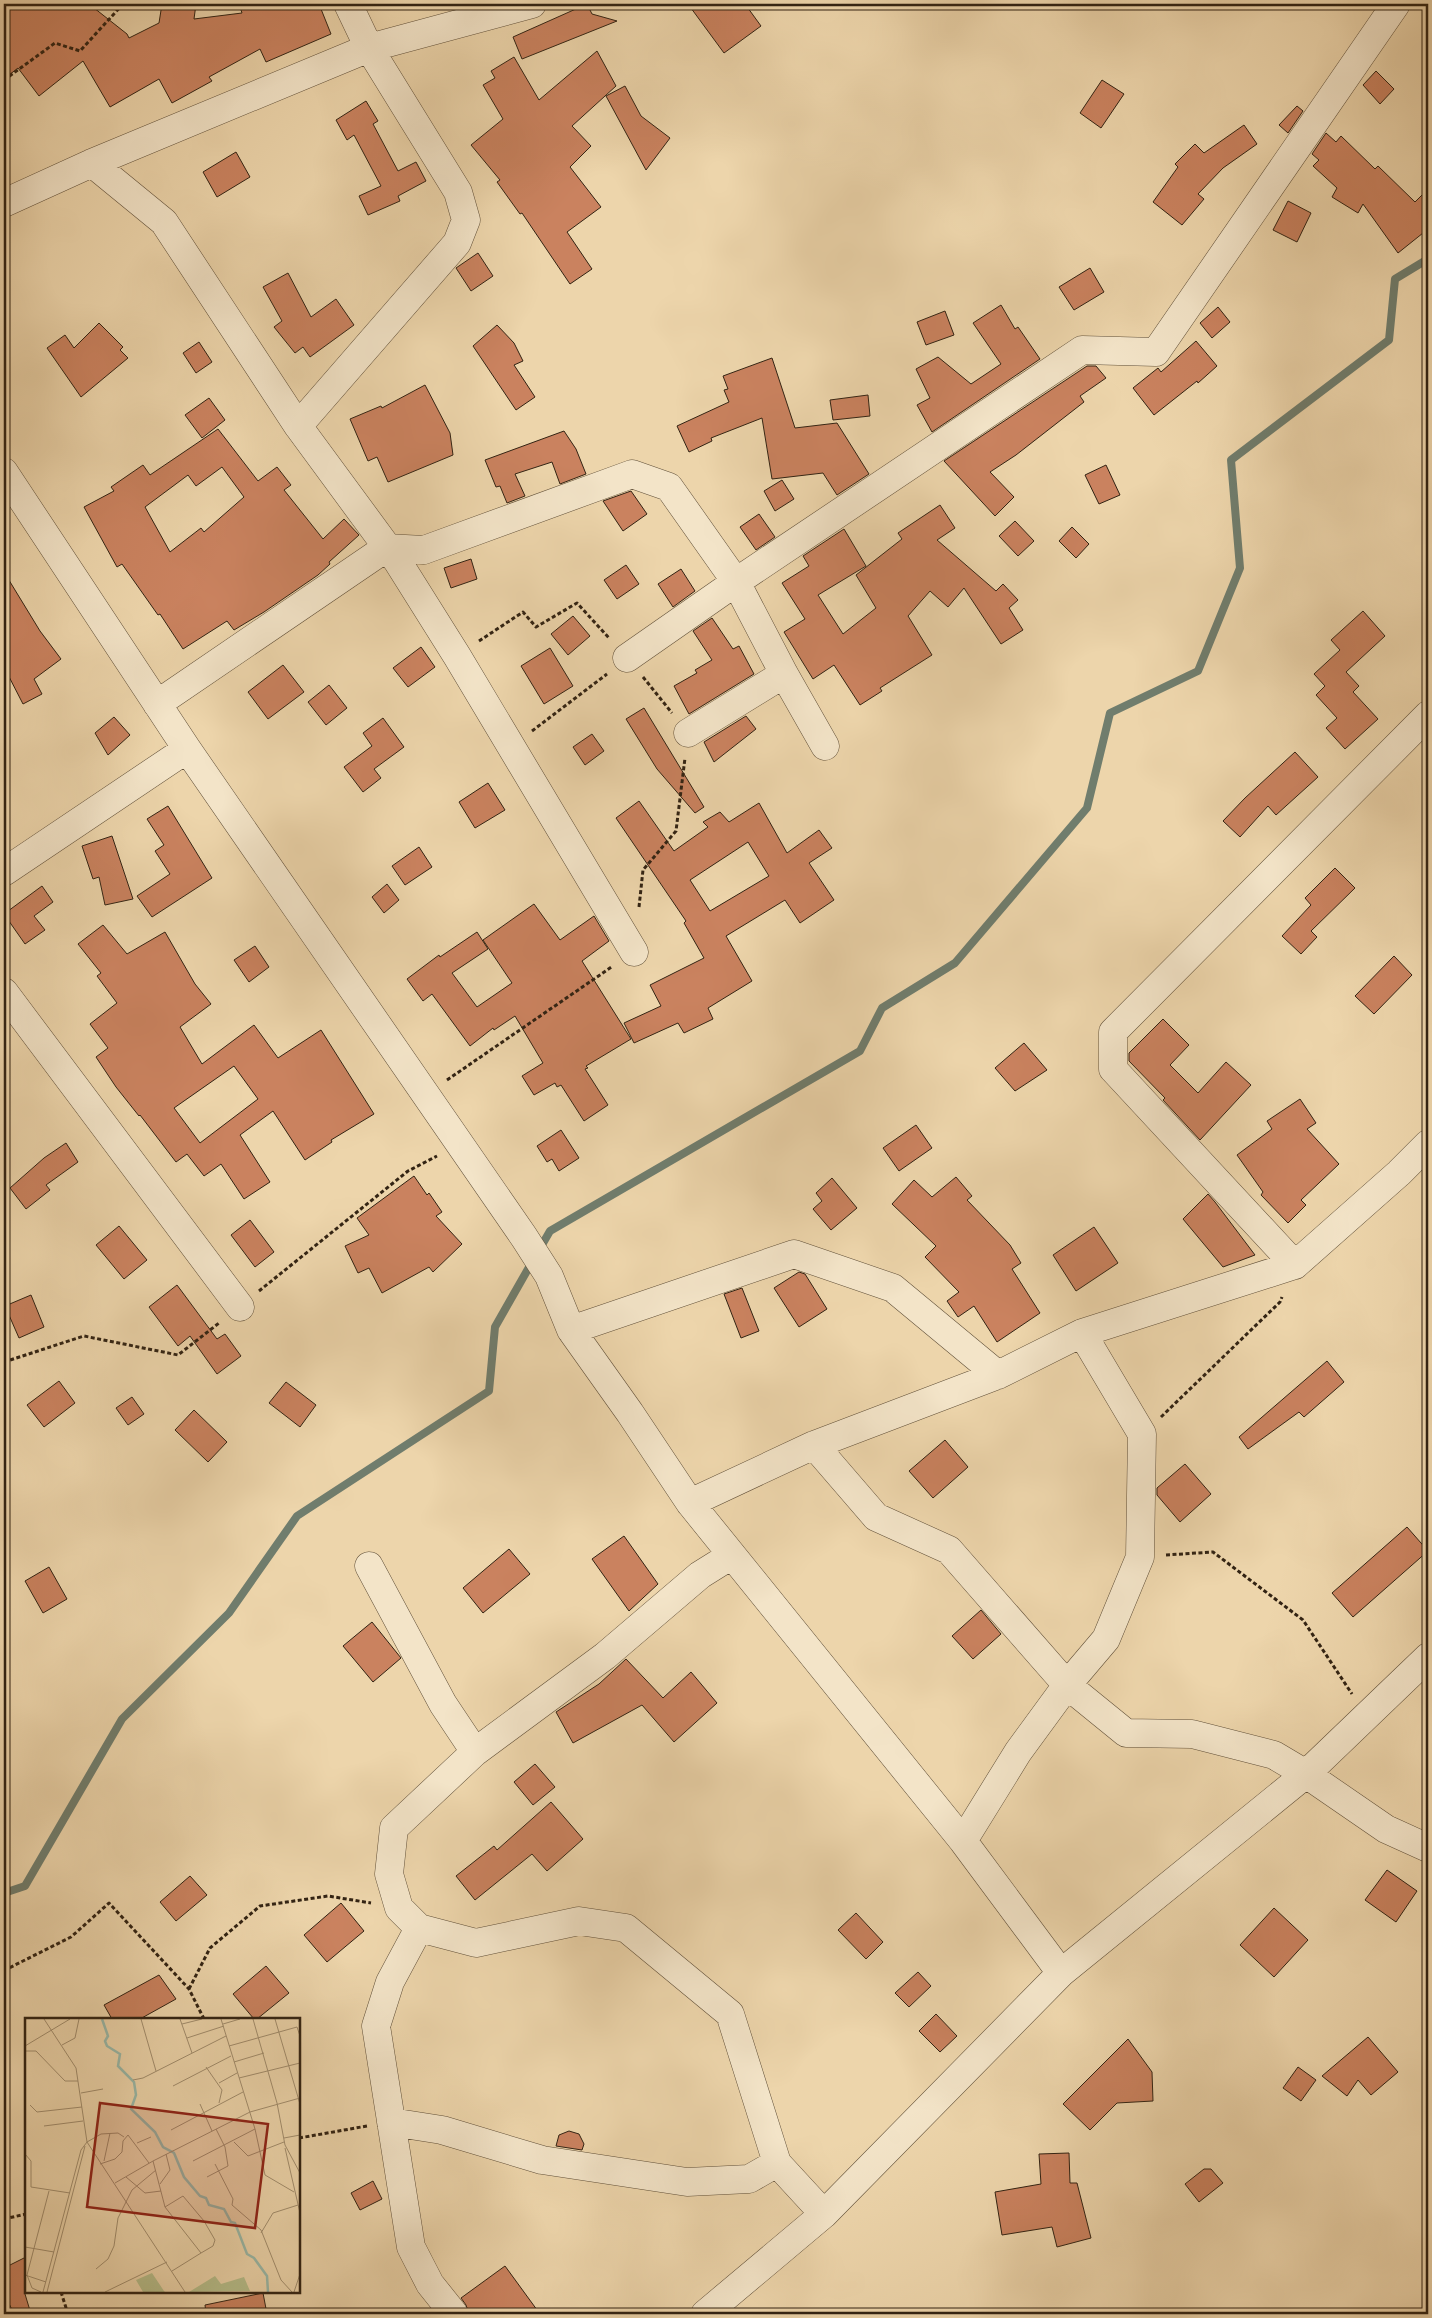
<svg xmlns="http://www.w3.org/2000/svg" width="1432" height="2318" viewBox="0 0 1432 2318" font-family="'IM FELL Double Pica',serif">
  <style>
    .lines { fill: none; stroke-linecap: round; stroke-linejoin: round }
    .stream { stroke: #707d6d; stroke-width: 8 }
    .building { fill: #ca825f; stroke: #322313; fill-rule: evenodd }
    .minor-casing { stroke: #615039; stroke-width: 29 }
    .path { stroke: #322313; stroke-width: 3; stroke-dasharray: 4 2.5; stroke-linecap: butt }
    .minor { stroke: #f3e4c8; stroke-width: 28 }
    .inset-river { fill: none; stroke: #99b9a9; stroke-width: 2.5 }
    .inset-road { fill: none; stroke: #a28e6e; stroke-width: 1 }
    .view { fill: #8f2418; fill-opacity: 0.15; stroke: #8f2418; stroke-width: 2.5 }
    .inset-edge { fill: none; stroke: #322313; stroke-width: 2.5 }
  </style>
  <rect width="100%" height="100%" fill="#edd5ab"/>
  <filter id="stains"><feTurbulence type="fractalNoise" baseFrequency=".004" numOctaves="4"/><feColorMatrix values="0 0 0 0 .2 0 0 0 0 .09 0 0 0 0 .02 0 0 0 .5 -.17"/></filter>
  <radialGradient id="worn" r=".72"><stop offset=".6" stop-color="#630" stop-opacity="0"/><stop offset="1" stop-color="#630" stop-opacity=".3"/></radialGradient>
  <g class="lines">
    <!-- stream -->
    <path class="stream" d="M 539,1250 L 550,1231 L 860,1051 L 882,1008 L 955,963 L 1087,808 L 1110,713 L 1198,671 L 1240,568 L 1231,460 L 1389,340 L 1395,279 L 1428,259
      M 4,1893 L 25,1886 L 122,1719 L 229,1613 L 297,1516 L 489,1391 L 495,1327 L 532,1262"/>
  </g>
  <!-- building -->
  <path class="building" d="M 4,4 L 89,4 L 127,34 L 129,38 L 159,23 L 162,4 L 196,4 L 194,19 L 242,13 L 239,4 L 319,4 L 331,34 L 266,62 L 260,49 L 209,77 L 212,81 L 172,103 L 159,79 L 110,107 L 83,61 L 39,96 L 18,68 L 4,79 Z
    M 587,4 L 592,14 L 617,21 L 522,59 L 513,37 Z
    M 688,4 L 745,4 L 761,26 L 724,53 Z
    M 597,51 L 616,86 L 572,126 L 591,146 L 570,167 L 601,207 L 567,232 L 592,269 L 570,284 L 522,213 L 520,214 L 497,182 L 500,180 L 471,145 L 503,119 L 483,85 L 495,78 L 491,71 L 514,57 L 539,100 Z
    M 1376,71 L 1394,89 L 1380,104 L 1363,85 Z
    M 1102,80 L 1124,94 L 1101,128 L 1080,113 Z
    M 625,86 L 641,116 L 670,138 L 646,170 L 606,96 Z
    M 366,101 L 378,121 L 373,124 L 398,171 L 416,162 L 426,181 L 398,196 L 400,201 L 368,215 L 359,196 L 381,186 L 354,135 L 347,140 L 336,120 Z
    M 1297,106 L 1303,111 L 1288,133 L 1279,125 Z
    M 1244,125 L 1257,144 L 1223,168 L 1198,194 L 1204,199 L 1182,225 L 1153,202 L 1178,167 L 1175,164 L 1195,144 L 1204,153 Z
    M 1326,133 L 1336,142 L 1341,136 L 1375,169 L 1378,166 L 1415,202 L 1428,189 L 1428,229 L 1398,253 L 1363,204 L 1358,213 L 1332,197 L 1337,188 L 1313,166 L 1319,160 L 1312,154 Z
    M 236,152 L 250,177 L 217,197 L 203,172 Z
    M 1288,201 L 1311,213 L 1297,242 L 1273,230 Z
    M 478,253 L 493,276 L 471,291 L 456,268 Z
    M 1090,268 L 1104,292 L 1074,310 L 1059,287 Z
    M 288,273 L 311,317 L 336,299 L 354,325 L 310,357 L 303,347 L 295,353 L 274,327 L 282,321 L 263,287 Z
    M 1001,305 L 1015,329 L 1018,327 L 1040,359 L 932,432 L 917,405 L 930,398 L 916,369 L 938,357 L 971,384 L 1001,364 L 973,323 Z
    M 1218,307 L 1230,322 L 1212,338 L 1200,323 Z
    M 945,311 L 954,335 L 926,345 L 917,322 Z
    M 99,323 L 123,347 L 120,350 L 128,358 L 81,397 L 47,348 L 65,335 L 74,348 Z
    M 497,325 L 514,343 L 523,361 L 514,365 L 535,397 L 516,410 L 473,346 Z
    M 1196,341 L 1217,366 L 1198,383 L 1197,381 L 1154,415 L 1133,388 L 1158,368 L 1161,372 Z
    M 199,342 L 212,362 L 196,373 L 183,353 Z
    M 772,358 L 795,428 L 837,423 L 869,474 L 837,495 L 823,473 L 772,479 L 762,418 L 711,438 L 712,441 L 689,452 L 677,426 L 729,402 L 724,390 L 728,389 L 723,376 Z
    M 1087,366 L 1096,366 L 1106,378 L 1080,396 L 1084,402 L 1016,455 L 990,472 L 1014,497 L 995,516 L 944,461 Z
    M 425,385 L 450,433 L 453,455 L 388,482 L 377,457 L 368,461 L 350,419 L 381,406 L 382,408 Z
    M 868,395 L 870,416 L 833,420 L 830,400 Z
    M 209,398 L 225,420 L 202,438 L 185,415 Z
    M 218,429 L 258,481 L 277,467 L 291,485 L 284,490 L 323,539 L 344,519 L 359,535 L 329,562 L 330,564 L 318,575 L 264,612 L 234,630 L 227,621 L 183,649 L 160,614 L 158,615 L 122,564 L 117,567 L 84,507 L 114,491 L 111,487 L 143,465 L 150,475 ZM 222,467 L 244,497 L 204,532 L 201,528 L 170,552 L 145,507 L 188,475 L 196,486 Z
    M 564,431 L 576,449 L 586,474 L 560,484 L 552,462 L 515,474 L 525,496 L 507,503 L 500,486 L 496,487 L 485,460 Z
    M 1106,465 L 1120,495 L 1099,504 L 1085,475 Z
    M 782,480 L 794,499 L 775,511 L 764,491 Z
    M 631,491 L 647,514 L 623,531 L 603,501 Z
    M 940,505 L 955,528 L 937,540 L 996,591 L 1003,584 L 1018,600 L 1009,608 L 1023,630 L 1001,644 L 964,588 L 948,607 L 930,591 L 908,616 L 932,655 L 880,688 L 882,691 L 860,705 L 834,665 L 813,679 L 784,632 L 805,619 L 782,583 L 809,566 L 803,556 L 844,529 L 866,566 L 818,595 L 843,634 L 876,608 L 856,575 L 902,539 L 898,533 Z
    M 759,514 L 775,537 L 756,550 L 740,527 Z
    M 1015,521 L 1034,541 L 1018,556 L 999,536 Z
    M 1072,527 L 1089,544 L 1076,558 L 1059,541 Z
    M 471,559 L 477,579 L 451,588 L 444,568 Z
    M 626,565 L 639,584 L 617,599 L 604,580 Z
    M 681,569 L 695,591 L 673,607 L 658,584 Z
    M 4,572 L 40,631 L 61,659 L 34,679 L 42,694 L 23,704 L 4,667 Z
    M 1363,611 L 1385,636 L 1346,672 L 1359,686 L 1353,692 L 1378,719 L 1345,749 L 1326,728 L 1337,718 L 1316,695 L 1325,686 L 1314,674 L 1340,650 L 1331,640 Z
    M 573,616 L 590,636 L 568,655 L 551,634 Z
    M 712,618 L 733,649 L 739,646 L 754,674 L 689,714 L 674,686 L 697,673 L 695,670 L 712,660 L 693,631 Z
    M 421,647 L 435,667 L 408,687 L 393,668 Z
    M 550,648 L 573,686 L 544,704 L 521,666 Z
    M 283,665 L 304,692 L 268,719 L 248,692 Z
    M 329,685 L 347,708 L 326,725 L 308,702 Z
    M 644,708 L 704,807 L 695,813 L 657,769 L 626,719 Z
    M 746,716 L 756,729 L 714,762 L 704,742 Z
    M 114,717 L 130,735 L 108,755 L 95,733 Z
    M 383,718 L 404,747 L 374,769 L 381,778 L 363,792 L 344,767 L 372,746 L 363,733 Z
    M 592,734 L 604,751 L 585,765 L 573,747 Z
    M 1295,752 L 1318,777 L 1276,815 L 1268,806 L 1240,837 L 1223,821 L 1245,798 Z
    M 488,783 L 505,810 L 475,828 L 459,802 Z
    M 639,801 L 674,851 L 708,827 L 703,822 L 720,812 L 729,822 L 759,803 L 787,853 L 819,830 L 832,848 L 809,863 L 834,900 L 800,923 L 785,900 L 726,936 L 752,981 L 708,1008 L 713,1019 L 684,1033 L 678,1023 L 634,1043 L 624,1023 L 661,1006 L 650,985 L 704,958 L 684,923 L 686,921 L 616,818 ZM 748,842 L 769,876 L 710,911 L 690,880 Z
    M 168,806 L 212,878 L 152,917 L 137,896 L 170,874 L 155,851 L 164,845 L 147,819 Z
    M 112,836 L 133,899 L 105,905 L 99,877 L 93,879 L 82,846 Z
    M 419,847 L 432,867 L 405,885 L 392,866 Z
    M 1335,868 L 1355,888 L 1311,931 L 1317,937 L 1301,954 L 1282,936 L 1311,905 L 1305,898 Z
    M 387,884 L 399,900 L 384,913 L 372,897 Z
    M 42,886 L 53,902 L 34,916 L 45,930 L 25,944 L 4,914 Z
    M 534,904 L 560,940 L 594,916 L 609,941 L 582,961 L 631,1039 L 586,1066 L 588,1068 L 585,1069 L 608,1105 L 584,1121 L 561,1085 L 557,1087 L 555,1083 L 534,1095 L 522,1076 L 543,1063 L 515,1016 L 494,1030 L 493,1028 L 470,1046 L 432,994 L 423,1001 L 407,979 L 439,955 L 440,957 L 477,932 L 488,949 L 452,973 L 477,1007 L 512,983 L 483,940 Z
    M 103,925 L 127,954 L 165,932 L 195,984 L 211,1004 L 180,1027 L 202,1064 L 254,1025 L 278,1058 L 321,1030 L 374,1114 L 331,1140 L 332,1142 L 305,1160 L 273,1111 L 240,1135 L 270,1182 L 244,1199 L 221,1164 L 204,1176 L 187,1154 L 176,1162 L 140,1115 L 139,1116 L 116,1087 L 96,1057 L 108,1048 L 90,1024 L 117,1003 L 97,976 L 101,973 L 78,944 ZM 234,1066 L 258,1099 L 200,1143 L 174,1108 Z
    M 255,946 L 269,967 L 249,982 L 234,960 Z
    M 1394,956 L 1412,975 L 1374,1014 L 1355,996 Z
    M 1163,1019 L 1189,1045 L 1170,1065 L 1198,1093 L 1226,1062 L 1251,1085 L 1200,1140 L 1163,1100 L 1165,1098 L 1129,1061 L 1129,1053 Z
    M 1024,1043 L 1047,1070 L 1015,1091 L 995,1068 Z
    M 1300,1099 L 1316,1123 L 1307,1129 L 1339,1164 L 1301,1200 L 1306,1205 L 1288,1223 L 1261,1195 L 1263,1192 L 1237,1155 L 1272,1129 L 1267,1121 Z
    M 916,1125 L 932,1148 L 899,1171 L 883,1148 Z
    M 561,1130 L 579,1158 L 559,1171 L 552,1159 L 547,1162 L 537,1146 Z
    M 66,1143 L 78,1162 L 46,1185 L 50,1190 L 26,1209 L 10,1188 L 44,1158 Z
    M 414,1176 L 427,1195 L 429,1193 L 442,1212 L 436,1216 L 462,1244 L 433,1272 L 429,1267 L 382,1293 L 369,1268 L 358,1273 L 345,1246 L 369,1235 L 357,1218 Z
    M 956,1177 L 972,1196 L 967,1200 L 1010,1245 L 1021,1263 L 1012,1269 L 1040,1313 L 997,1342 L 974,1306 L 958,1317 L 947,1301 L 959,1292 L 925,1257 L 936,1246 L 892,1204 L 914,1180 L 932,1197 Z
    M 832,1178 L 857,1208 L 831,1230 L 813,1209 L 822,1201 L 816,1193 Z
    M 1208,1194 L 1215,1202 L 1255,1255 L 1223,1267 L 1183,1219 Z
    M 250,1220 L 274,1252 L 255,1267 L 231,1235 Z
    M 119,1226 L 147,1260 L 124,1279 L 96,1245 Z
    M 1094,1227 L 1118,1263 L 1076,1291 L 1053,1255 Z
    M 799,1272 L 805,1274 L 827,1309 L 799,1327 L 774,1288 Z
    M 177,1285 L 217,1339 L 225,1334 L 241,1356 L 217,1374 L 190,1336 L 178,1346 L 149,1307 Z
    M 742,1288 L 759,1331 L 741,1338 L 724,1294 Z
    M 31,1295 L 44,1327 L 19,1338 L 5,1306 Z
    M 1327,1361 L 1344,1382 L 1304,1417 L 1299,1412 L 1248,1449 L 1239,1437 Z
    M 59,1381 L 75,1403 L 44,1427 L 27,1405 Z
    M 286,1382 L 316,1405 L 300,1427 L 269,1403 Z
    M 132,1397 L 144,1414 L 128,1425 L 116,1408 Z
    M 194,1410 L 227,1442 L 208,1462 L 175,1430 Z
    M 945,1440 L 968,1467 L 933,1498 L 909,1471 Z
    M 1185,1464 L 1211,1494 L 1180,1522 L 1157,1495 L 1157,1488 Z
    M 1407,1527 L 1428,1551 L 1353,1617 L 1332,1593 Z
    M 624,1536 L 658,1584 L 629,1611 L 592,1559 Z
    M 509,1549 L 530,1574 L 483,1613 L 463,1588 Z
    M 49,1567 L 67,1599 L 43,1613 L 25,1581 Z
    M 981,1610 L 1001,1634 L 973,1659 L 952,1636 Z
    M 372,1622 L 401,1658 L 373,1682 L 343,1646 Z
    M 626,1659 L 663,1698 L 691,1672 L 717,1703 L 674,1742 L 642,1705 L 573,1743 L 556,1712 L 599,1684 Z
    M 535,1764 L 555,1787 L 533,1805 L 514,1782 Z
    M 551,1802 L 583,1839 L 547,1871 L 532,1854 L 475,1900 L 456,1876 L 494,1846 L 497,1850 Z
    M 1387,1870 L 1417,1891 L 1396,1922 L 1365,1900 Z
    M 190,1876 L 207,1895 L 176,1921 L 160,1902 Z
    M 341,1903 L 364,1931 L 327,1962 L 304,1935 Z
    M 1274,1908 L 1308,1940 L 1274,1977 L 1240,1945 Z
    M 856,1913 L 883,1942 L 866,1959 L 838,1930 Z
    M 266,1966 L 289,1993 L 257,2019 L 254,2019 L 233,1994 Z
    M 918,1972 L 931,1986 L 909,2007 L 895,1993 Z
    M 159,1975 L 176,1999 L 140,2019 L 112,2019 L 104,2005 Z
    M 936,2014 L 957,2036 L 940,2052 L 919,2031 Z
    M 1368,2037 L 1398,2072 L 1371,2095 L 1358,2080 L 1347,2096 L 1322,2076 Z
    M 1128,2039 L 1152,2072 L 1153,2101 L 1117,2103 L 1090,2130 L 1063,2104 Z
    M 1298,2067 L 1316,2080 L 1301,2101 L 1283,2088 Z
    M 569,2131 L 579,2134 L 584,2144 L 582,2150 L 556,2146 L 559,2135 Z
    M 1069,2153 L 1070,2183 L 1077,2183 L 1091,2238 L 1057,2247 L 1052,2227 L 1002,2235 L 995,2192 L 1041,2184 L 1039,2154 Z
    M 1204,2169 L 1211,2169 L 1223,2183 L 1199,2202 L 1185,2184 Z
    M 373,2181 L 382,2199 L 360,2210 L 351,2193 Z
    M 26,2257 L 25,2294 L 31,2314 L 14,2314 L 4,2293 L 4,2268 Z
    M 505,2266 L 540,2314 L 469,2314 L 466,2305 L 461,2298 Z
    M 263,2293 L 267,2314 L 206,2314 L 205,2305 Z"/>
  <g class="lines">
    <!-- minor casing -->
    <g class="minor-casing">
      <path id="minor" d="M 92,163 L 164,222 L 298,426 L 398,562 L 457,656 L 634,952
        M 4,203 L 92,163 L 369,48 L 532,4
        M 298,426 L 457,243 L 466,220 L 458,192 L 369,48 L 348,4
        M 4,472 L 187,749 L 524,1237 L 549,1276 L 571,1330 L 630,1413 L 690,1503 L 963,1841 L 1061,1973
        M 627,658 L 736,582 L 1082,350 L 1156,352 L 1396,4
        M 157,704 L 386,548 L 424,550 L 632,474 L 669,487 L 736,582 L 784,674 L 825,746
        M 688,733 L 784,674
        M 4,872 L 187,749
        M 4,992 L 240,1307
        M 1295,1265 L 1113,1069 L 1113,1032 L 1428,715
        M 571,1330 L 794,1254 L 893,1288 L 998,1375
        M 814,1445 L 876,1517 L 949,1550 L 1067,1685 L 1126,1733 L 1192,1734 L 1274,1755 L 1306,1774 L 1386,1829 L 1428,1848
        M 690,1503 L 814,1445 L 998,1375 L 1082,1333 L 1295,1265 L 1399,1173 L 1428,1144
        M 732,1555 L 700,1575 L 605,1656 L 475,1752 L 394,1828 L 389,1874 L 399,1908 L 419,1928 L 476,1943 L 579,1921 L 626,1928 L 730,2014 L 777,2163 L 824,2214
        M 369,1566 L 443,1704 L 475,1752
        M 963,1841 L 1018,1752 L 1067,1685 L 1106,1639 L 1140,1557 L 1142,1434 L 1082,1333
        M 419,1928 L 390,1982 L 376,2026 L 411,2247 L 430,2284 L 454,2314
        M 391,2122 L 442,2130 L 542,2160 L 687,2182 L 749,2179 L 777,2163
        M 705,2314 L 824,2214 L 1061,1973 L 1306,1774 L 1428,1657"/>
    </g>
    <!-- path -->
    <path class="path" d="M 4,80 L 55,43 L 80,51 L 123,4
      M 479,641 L 523,612 L 536,627 L 577,603 L 609,638
      M 643,677 L 672,713
      M 532,731 L 607,674
      M 639,907 L 643,870 L 676,831 L 685,758
      M 447,1080 L 613,966
      M 259,1291 L 408,1171 L 437,1156
      M 4,1362 L 84,1336 L 178,1355 L 219,1323
      M 1161,1417 L 1280,1302 L 1282,1297
      M 1166,1555 L 1213,1552 L 1303,1620 L 1352,1694
      M 4,1979 L 9,1968 L 71,1937 L 109,1903 L 189,1989 L 204,2019
      M 189,1989 L 210,1948 L 260,1906 L 328,1896 L 371,1903
      M 299,2138 L 367,2126
      M 4,2219 L 26,2214
      M 61,2292 L 68,2314"/>
    <!-- minor -->
    <use href="#minor" class="minor"/>
  </g>
  <!-- overview -->
  <g transform="translate(25 2018)">
    <rect width="275" height="275" fill="#edd5ab"/>
    <path d="M 127,255 L 139,273 L 140,274 L 118,274 L 111,262 ZM 190,258 L 196,266 L 219,259 L 225,273 L 164,274 Z" fill="#b6be8b"/>
    <path class="inset-river" d="M 77,1 L 83,18 L 80,23 L 82,28 L 95,36 L 93,48 L 109,64 L 111,77 L 106,91 L 130,114 L 138,129 L 149,135 L 159,159 L 175,178 L 181,180 L 184,187 L 199,191 L 206,204 L 210,205 L 222,236 L 229,240 L 242,258 L 243,274"/>
    <path class="inset-road" d="M 116,1 L 131,53M 155,1 L 167,35M 196,1 L 230,111 L 240,157 L 269,174M 228,1 L 252,85 L 260,127 L 275,155M 250,1 L 275,86M 157,6 L 177,1M 198,6 L 215,1M 162,20 L 199,8M 37,27 L 50,20 L 54,1M 0,28 L 45,1M 204,28 L 272,9 L 275,18M 0,33 L 11,33 L 40,63 L 53,63M 209,44 L 239,35M 181,49 L 197,72 L 194,85M 214,60 L 275,45M 108,62 L 118,60 L 201,18M 194,65 L 212,55M 148,68 L 206,38M 56,75 L 78,71M 175,86 L 187,113M 5,87 L 12,94 L 57,89M 19,108 L 58,103M 146,112 L 218,74M 99,119 L 93,115 L 76,116 L 62,124 L 160,274M 259,120 L 275,117M 209,124 L 223,138 L 259,124M 112,125 L 126,119M 260,130 L 275,195M 0,136 L 6,143 L 6,169 L 45,175M 79,143 L 85,115M 128,143 L 140,189 L 176,235 L 147,253M 168,143 L 230,111M 75,146 L 90,141 L 97,134 L 98,123 L 103,117 L 124,145M 190,146 L 208,181 L 207,187 L 236,212 L 256,262 L 267,274M 101,159 L 120,175 L 136,173M 182,159 L 203,148 L 200,129 L 191,111M 90,165 L 128,143 L 225,94 L 275,80M 135,166 L 145,152 L 141,136M 140,189 L 158,178 L 179,203 L 190,222 L 188,228 L 176,235M 236,215 L 248,195 L 273,187M 0,229 L 29,234M 71,251 L 83,241 L 89,228 L 93,200 L 107,172 L 131,152M 0,257 L 21,264M 16,274 L 7,270 L 2,257 L 24,173M 18,274 L 56,132 L 62,124 L 51,50 L 19,1M 22,274 L 60,128M 80,274 L 142,244M 269,274 L 275,256"/>
    <path class="view" d="M 75,85 L 243,106 L 230,210 L 62,189 Z"/>
    <rect width="275" height="275" class="inset-edge"/>
  </g>
  <!-- margin -->
  <rect width="1432" height="2318" fill="none" stroke="#edd5ab" stroke-width="20"/>
  <rect x="5" y="5" width="1422" height="2308" fill="none" stroke="#322313" stroke-width="2.5"/>
  <rect x="10" y="10" width="1412" height="2298" fill="none" stroke="#322313"/>
  <rect width="100%" height="100%" filter="url(#stains)"/>
  <rect width="100%" height="100%" fill="url(#worn)"/>
</svg>
